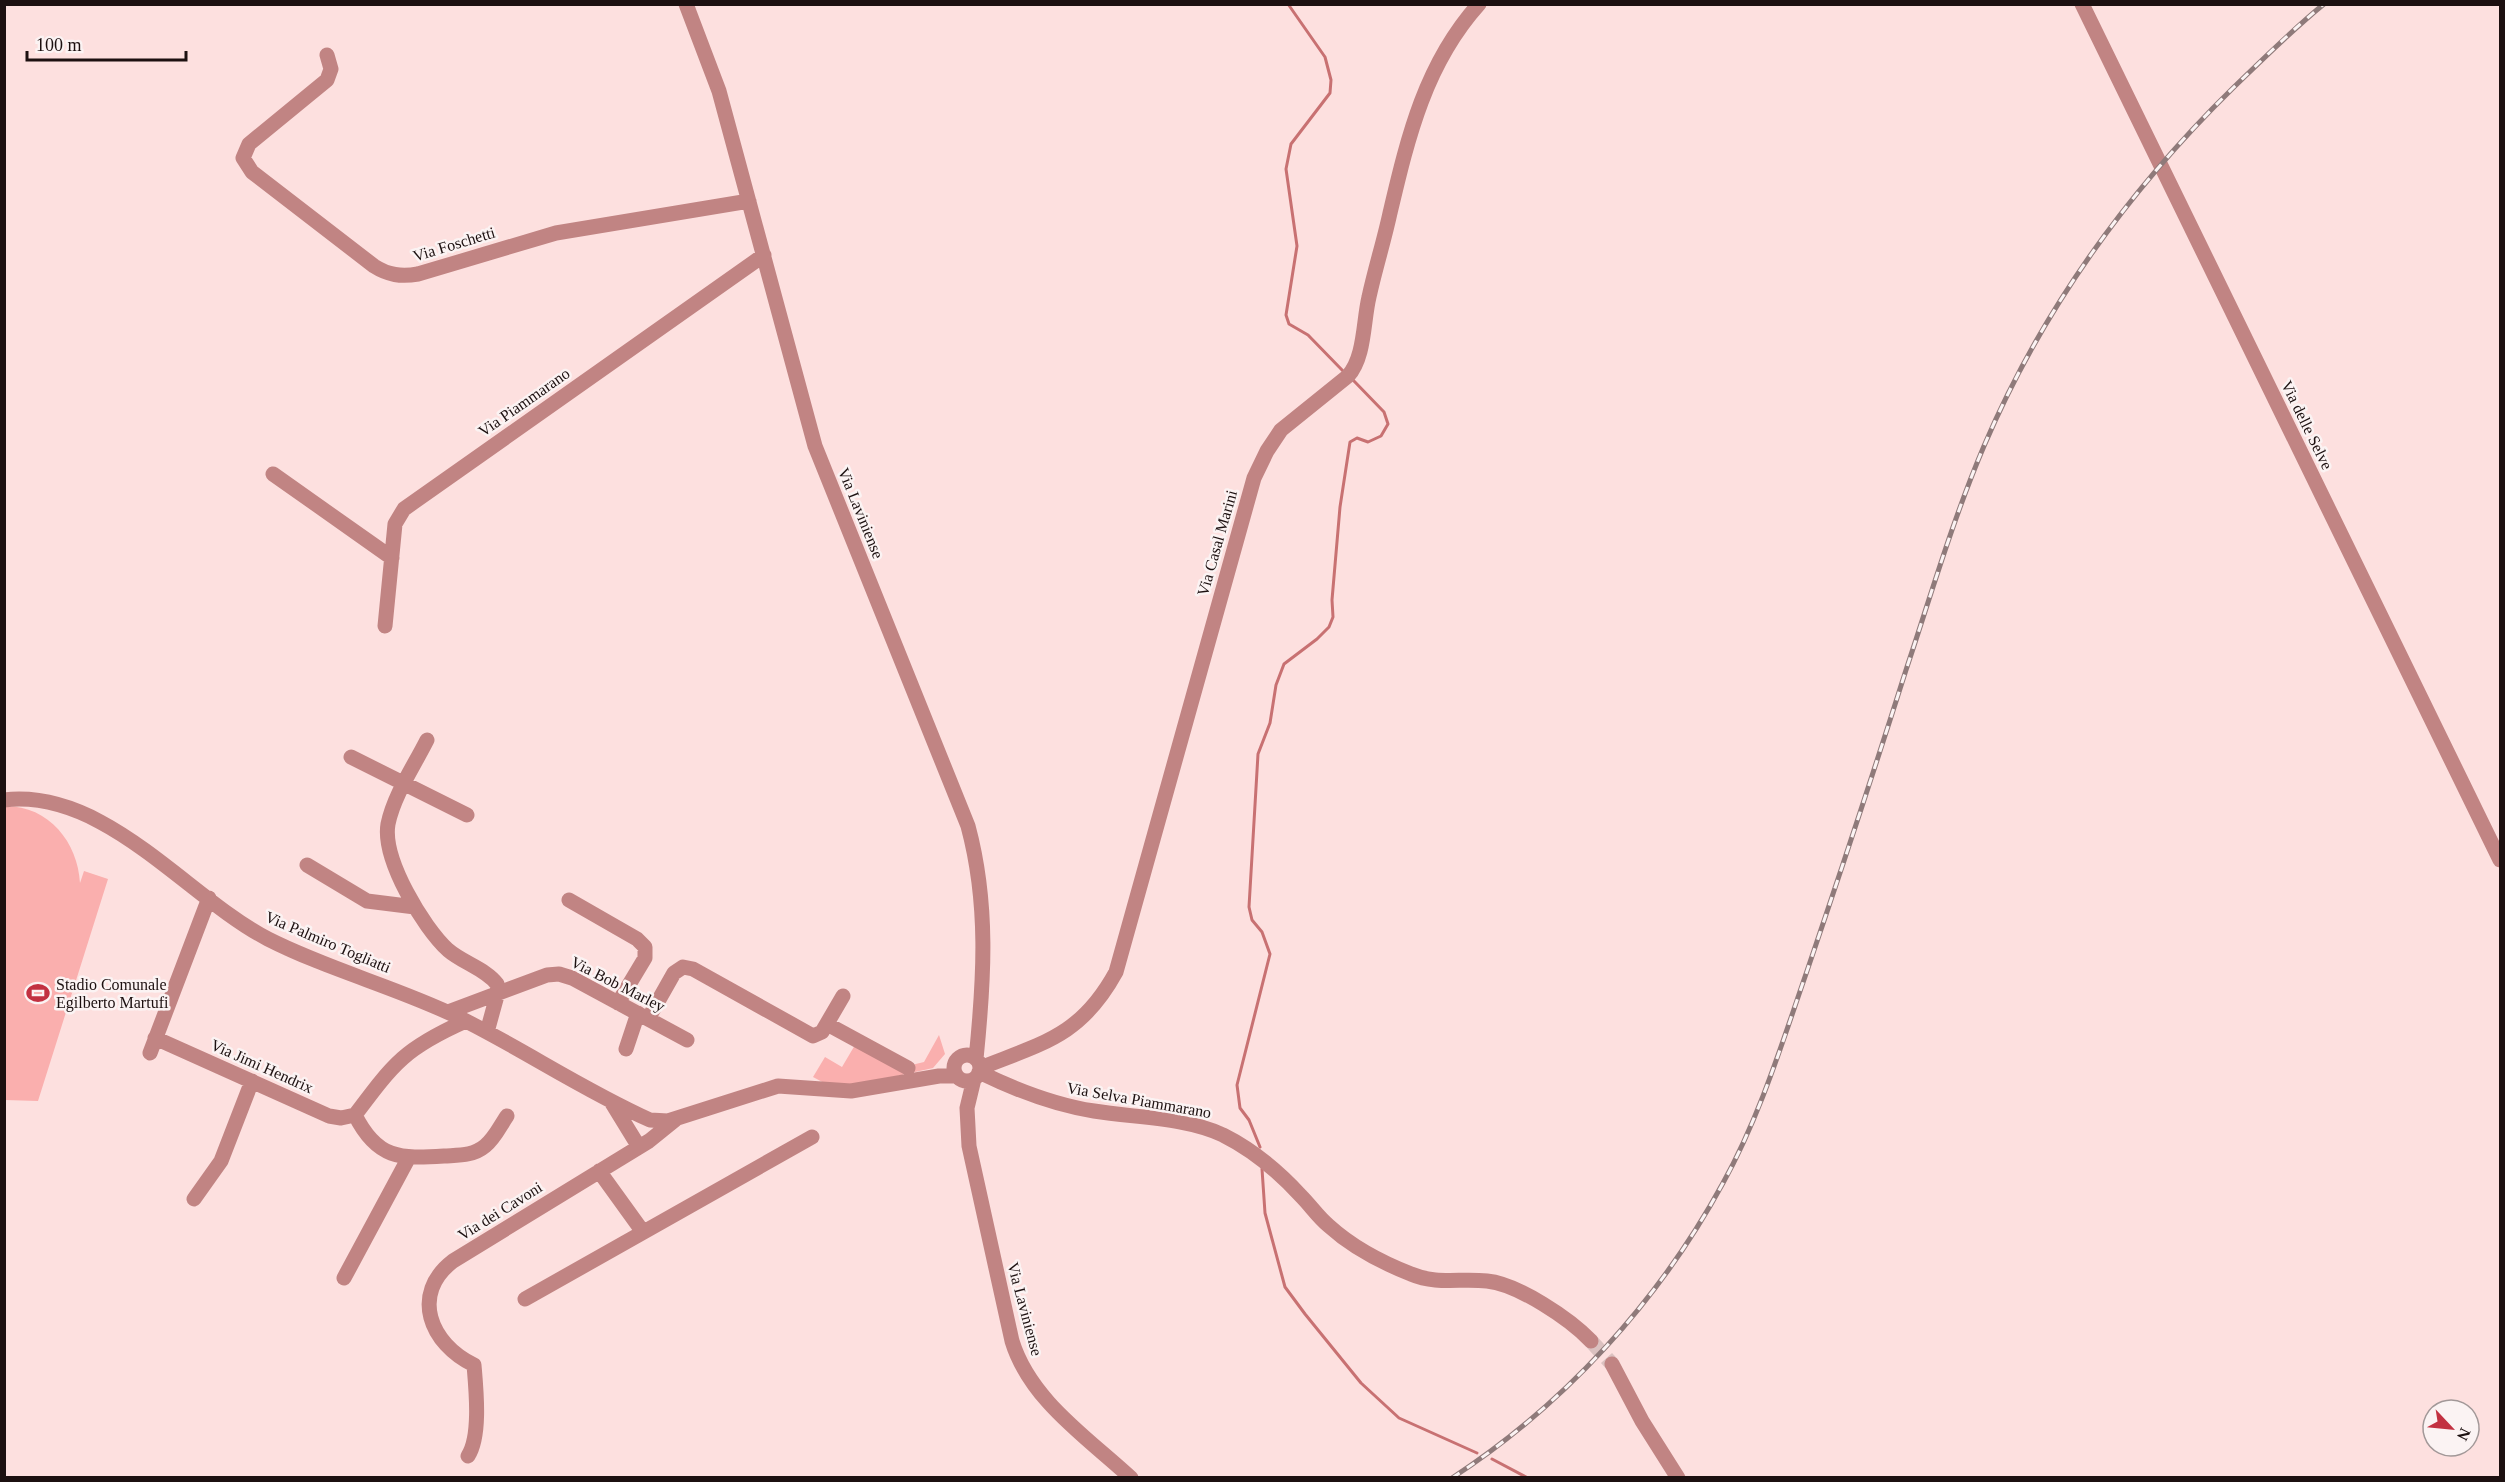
<svg xmlns="http://www.w3.org/2000/svg" width="2505" height="1482" viewBox="0 0 2505 1482" font-family="'Times New Roman',serif">
  <style>
    .green { fill: #faafae }
    .lines { fill: none; stroke-linecap: round; stroke-linejoin: round }
    .stream { stroke: #c87172; stroke-width: 3 }
    .minor-tunnel { stroke: #dbc1c0; stroke-width: 15; stroke-dasharray: 15 8; stroke-linecap: butt }
    .minor { stroke: #c18483; stroke-width: 15 }
    .rail-casing { stroke: #8f7a7a; stroke-width: 5 }
    .rail { stroke: #fbf3f3; stroke-width: 3; stroke-dasharray: 9; stroke-linecap: butt }
    .labels { text-anchor: middle; dominant-baseline: central; stroke-width: 5; stroke-linejoin: round; paint-order: stroke }
    .street-label { font-size: 16px; fill: #1c1010; stroke: #fbf3f3 }
    .poi-label { font-size: 16px; fill: #1c1010; stroke: #fbf3f3; text-anchor: start }
  </style>
  <rect width="100%" height="100%" fill="#fde0df"/>
  <!-- green -->
  <path class="green" d="M 4,806 C 48,805 78,842 80,883 L 84,871 L 108,879 L 38,1101 L 5,1100 Z
    M 939,1035 L 945,1054 L 933,1068 L 857,1085 L 828,1085 L 813,1077 L 825,1057 L 842,1067 L 855,1045 L 899,1068 L 924,1062 Z"/>
  <g class="lines">
    <!-- stream -->
    <path class="stream" d="M 1288,4 L 1325,57 L 1331,80 L 1330,93 L 1291,144 L 1286,169 L 1297,246 L 1286,315 L 1289,324 L 1308,335 L 1343,371
      M 1260,1147 L 1249,1120 L 1240,1108 L 1237,1085 L 1270,954 L 1262,932 L 1252,920 L 1249,907 L 1258,754 L 1270,723 L 1276,685 L 1284,664 L 1317,639 L 1329,627 L 1333,617 L 1332,600 L 1340,507 L 1350,442 L 1357,438 L 1368,442 L 1381,436 L 1388,424 L 1384,412 L 1353,380
      M 1262,1169 L 1265,1213 L 1285,1287 L 1305,1314 L 1361,1383 L 1399,1418 L 1477,1453
      M 1492,1459 L 1528,1478"/>
    <!-- minor-tunnel -->
    <path class="minor-tunnel" d="M 1591,1341 L 1612,1364"/>
    <!-- minor -->
    <path class="minor" d="M 686,4 L 719,91 L 815,446 L 968,826 C 989,904 984,980 976,1059
      M 2082,4 L 2500,860
      M 327,55 L 331,69 L 327,80 L 249,144 L 243,158 L 252,172 L 374,266 C 388,275 401,277 418,274 L 556,233 L 749,201
      M 273,474 L 392,558
      M 385,626 L 395,524 L 404,509 L 764,255
      M 427,740 C 414,766 394,795 388,824 C 382,859 423,927 448,950 C 463,963 486,969 497,984 L 498,992 L 487,1032
      M 351,757 L 467,815
      M 4,800 C 105,788 187,897 268,939 C 329,970 396,987 458,1017 C 523,1049 583,1090 650,1120 L 668,1121 L 778,1086 L 851,1091 L 939,1076 L 957,1076
      M 307,865 L 367,901 L 415,907
      M 569,900 L 637,939 L 645,947 L 645,958 L 618,1003
      M 448,1012 L 547,975 L 559,974 L 572,978 L 687,1040
      M 648,1019 L 674,973 L 683,967 L 693,969 L 813,1036 L 822,1032 L 843,996
      M 466,1021 C 405,1048 394,1063 355,1115 C 377,1159 400,1159 444,1156 C 459,1155 473,1156 485,1146 C 495,1138 500,1126 507,1116
      M 827,1024 L 908,1068
      M 155,1038 L 329,1116 L 341,1118 L 355,1115
      M 626,1049 L 638,1013
      M 150,1053 L 209,898
      M954 1068a13 13 0 1 1 26 0a13 13 0 1 1-26 0Z
      M 980,1068 C 1043,1043 1081,1036 1116,972 L 1254,478 L 1267,451 L 1281,430 L 1348,376 C 1365,357 1363,322 1369,297 C 1375,269 1384,241 1390,213 C 1408,137 1425,64 1479,4
      M 979,1072 C 1016,1090 1054,1105 1094,1111 C 1136,1118 1184,1117 1223,1135 C 1253,1150 1279,1172 1301,1196 C 1311,1206 1318,1217 1329,1226 C 1351,1246 1383,1263 1411,1274 C 1437,1285 1460,1278 1487,1281 C 1518,1284 1570,1319 1591,1341
      M 974,1079 L 967,1108 L 969,1146 L 1012,1341 C 1030,1400 1088,1438 1131,1478
      M 612,1103 L 639,1147
      M 599,1171 L 643,1232
      M 194,1199 L 221,1161 L 252,1081
      M 344,1278 L 408,1159
      M 525,1299 L 812,1137
      M 1612,1364 L 1642,1421 L 1678,1478
      M 468,1456 C 481,1436 476,1389 474,1365 C 430,1344 410,1294 453,1261 L 649,1141 L 675,1120"/>
    <!-- rail casing -->
    <g class="rail-casing">
      <path id="rail" d="M 1452,1478 C 1564,1405 1659,1301 1723,1183 C 1760,1116 1782,1043 1807,971 C 1841,871 1874,771 1906,670 C 1931,595 1953,519 1984,446 C 2042,310 2128,191 2233,88 C 2263,59 2292,30 2324,4"/>
    </g>
    <!-- rail -->
    <use href="#rail" class="rail"/>
  </g>
  <!-- icons -->
  <defs>
    <g id="stadium-bare" transform="scale(1.8)"><path d="M0-5a6.5 5 0 1 0 0 10a6.5 5 0 1 0 0-10ZM-3.5-1.8h7v3.6h-7Z" fill="#c23141" stroke="#fbf3f3" stroke-width="2.5" paint-order="stroke"/></g>
  </defs>
  <g fill-rule="evenodd">
    <use href="#stadium-bare" x="38" y="993"/>
  </g>
  <g class="labels">
    <!-- street labels -->
    <g class="street-label">
      <text transform="translate(454 244) rotate(-17)">Via Foschetti</text>
      <text transform="translate(524 402) rotate(-35)">Via Piammarano</text>
      <text transform="translate(2307 425) rotate(64)">Via delle Selve</text>
      <text transform="translate(861 513) rotate(68)">Via Laviniense</text>
      <text transform="translate(1217 543) rotate(-74)">Via Casal Marini</text>
      <text transform="translate(328 942) rotate(23)">Via Palmiro Togliatti</text>
      <text transform="translate(618 984) rotate(27)">Via Bob Marley</text>
      <text transform="translate(262 1066) rotate(24)">Via Jimi Hendrix</text>
      <text transform="translate(1139 1100) rotate(10)">Via Selva Piammarano</text>
      <text transform="translate(500 1211) rotate(-32)">Via dei Cavoni</text>
      <text transform="translate(1025 1309) rotate(75)">Via Laviniense</text>
    </g>
    <!-- poi labels -->
    <g class="poi-label">
      <text x="56" y="984">Stadio Comunale<tspan x="56" dy="18">Egilberto Martufi</tspan></text>
    </g>
  </g>
  <!-- border -->
  <rect width="2505" height="1482" fill="none" stroke="#1c1010" stroke-width="12"/>
  <!-- north arrow -->
  <g transform="translate(2451 1428) rotate(116)"><circle r="28" fill="#fbf3f3" stroke="#a29898" stroke-width="1.5"/>
  <path d="M0-4.5L10 22L0 15L-10 22Z" fill="#c23141"/>
  <text y="-9" font-size="16" font-weight="bold" text-anchor="middle" fill="#1c1010">N</text>
  </g>
  <!-- scale -->
  <path d="M27 51v9h159v-9" fill="none" stroke="#1c1010" stroke-width="3"/>
  <text x="36" y="51" font-size="18" fill="#1c1010" stroke="#fbf3f3" stroke-width="4.5" paint-order="stroke">100 m</text>
</svg>
